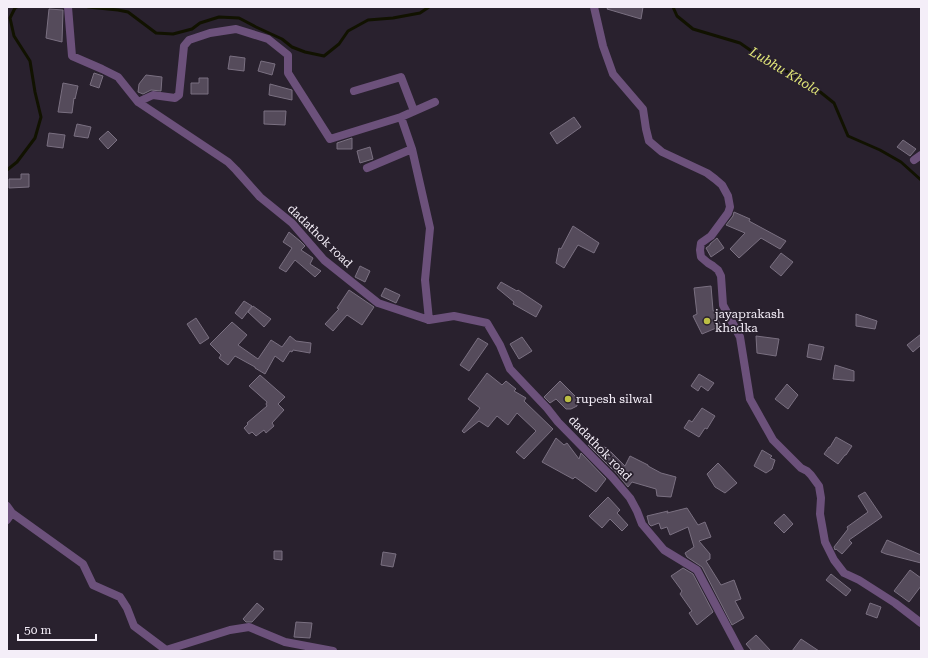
<svg xmlns="http://www.w3.org/2000/svg" width="928" height="658" viewBox="0 0 928 658" font-family="'Roboto Serif',serif">
  <style>
    .lines { fill: none; stroke-linecap: round; stroke-linejoin: round }
    .stream { stroke: #111200; stroke-width: 3 }
    .building { fill: #554b5b; stroke: #7a7081 }
    .street { stroke: #6c517b; stroke-width: 8 }
    .poi-dot { fill: #bcbf44; stroke: #29212e; stroke-width: 1.5 }
    .labels { text-anchor: middle; dominant-baseline: central; stroke-width: 3.5; stroke-linejoin: round; paint-order: stroke }
    .street-label { font-size: 12px; fill: #f4eef8; stroke: #29212e }
    .poi-label { font-size: 12px; fill: #f4eef8; stroke: #29212e; text-anchor: start }
    .water-label { font-size: 13px; font-style: italic; fill: #e1e678; stroke: #29212e }
  </style>
  <rect width="100%" height="100%" fill="#29212e"/>
  <g class="lines">
    <!-- stream -->
    <path class="stream" d="M 88,7 L 118,10 L 128,12 L 156,33 L 173,34 L 192,29 L 200,23 L 219,17 L 239,18 L 256,27 L 282,39 L 292,47 L 305,52 L 324,56 L 339,44 L 348,31 L 368,20 L 393,18 L 420,13 L 429,7
      M 673,7 L 677,16 L 693,29 L 740,43 L 766,61 L 809,83 L 834,103 L 848,136 L 880,150 L 901,162 L 921,180
      M 7,170 L 17,162 L 35,138 L 41,117 L 35,92 L 30,61 L 14,36 L 10,18 L 15,8 L 17,7"/>
  </g>
  <!-- building -->
  <path class="building" d="M 608,7 L 643,7 L 641,19 L 607,9 Z
    M 49,9 L 63,10 L 62,42 L 46,38 Z
    M 230,56 L 245,58 L 244,71 L 228,69 Z
    M 261,61 L 275,64 L 272,75 L 258,71 Z
    M 94,73 L 103,76 L 99,88 L 90,85 Z
    M 146,75 L 162,77 L 161,91 L 151,90 L 143,94 L 138,92 L 139,84 Z
    M 199,78 L 208,78 L 208,94 L 191,94 L 191,83 L 199,83 Z
    M 63,83 L 78,86 L 75,99 L 74,98 L 72,113 L 58,112 Z
    M 270,84 L 292,90 L 292,100 L 269,95 Z
    M 264,111 L 286,111 L 285,125 L 264,124 Z
    M 574,117 L 581,127 L 557,144 L 550,133 Z
    M 77,124 L 91,127 L 88,138 L 74,136 Z
    M 108,131 L 117,140 L 108,149 L 99,139 Z
    M 49,133 L 65,135 L 63,148 L 47,146 Z
    M 352,138 L 352,149 L 337,149 L 337,143 Z
    M 903,140 L 916,149 L 910,156 L 897,147 Z
    M 370,147 L 373,159 L 360,163 L 357,151 Z
    M 21,174 L 29,174 L 29,187 L 9,188 L 9,179 L 21,179 Z
    M 734,212 L 750,219 L 749,221 L 786,241 L 780,249 L 761,238 L 739,258 L 730,249 L 745,233 L 726,225 L 733,216 Z
    M 573,226 L 599,243 L 594,253 L 578,245 L 564,268 L 556,263 L 559,248 L 561,249 Z
    M 289,232 L 300,241 L 305,246 L 301,250 L 313,258 L 310,264 L 321,271 L 315,277 L 295,260 L 286,272 L 279,268 L 292,248 L 283,242 Z
    M 717,238 L 724,248 L 711,257 L 706,248 L 710,245 L 710,244 Z
    M 781,253 L 793,262 L 781,276 L 770,267 Z
    M 360,266 L 370,271 L 365,282 L 355,277 Z
    M 501,282 L 517,291 L 518,290 L 542,306 L 536,317 L 513,304 L 514,302 L 497,288 Z
    M 711,286 L 713,310 L 721,326 L 702,334 L 693,316 L 697,314 L 694,288 Z
    M 385,288 L 400,295 L 396,303 L 381,296 Z
    M 349,290 L 374,307 L 362,325 L 347,315 L 333,331 L 325,324 L 339,309 L 337,308 Z
    M 244,301 L 252,306 L 242,319 L 235,313 Z
    M 253,306 L 271,319 L 264,327 L 248,312 Z
    M 856,314 L 877,321 L 875,329 L 856,326 Z
    M 196,318 L 209,338 L 200,344 L 187,324 Z
    M 232,322 L 247,335 L 238,345 L 258,359 L 271,340 L 282,347 L 290,336 L 296,341 L 311,343 L 310,353 L 293,350 L 292,352 L 290,351 L 283,362 L 275,356 L 265,374 L 255,368 L 255,367 L 235,356 L 228,365 L 219,358 L 221,355 L 210,344 Z
    M 921,334 L 921,345 L 913,352 L 907,345 Z
    M 756,336 L 779,339 L 776,356 L 757,353 Z
    M 522,337 L 532,351 L 519,359 L 510,344 Z
    M 478,338 L 488,344 L 469,371 L 460,365 Z
    M 809,344 L 824,347 L 821,360 L 807,357 Z
    M 835,365 L 854,371 L 854,381 L 833,379 Z
    M 487,373 L 502,385 L 506,381 L 516,389 L 514,391 L 526,398 L 524,401 L 553,429 L 524,459 L 516,452 L 536,431 L 517,413 L 508,425 L 497,416 L 488,427 L 479,421 L 464,433 L 462,431 L 480,408 L 468,399 Z
    M 699,374 L 714,383 L 708,391 L 701,386 L 698,391 L 691,386 Z
    M 260,375 L 285,397 L 278,404 L 284,410 L 272,423 L 274,426 L 266,433 L 264,430 L 256,436 L 252,432 L 249,434 L 244,428 L 248,424 L 247,423 L 267,406 L 266,404 L 267,402 L 249,386 Z
    M 560,381 L 577,398 L 577,406 L 571,409 L 566,409 L 556,399 L 550,403 L 544,397 Z
    M 787,384 L 798,395 L 788,409 L 775,399 Z
    M 702,408 L 715,416 L 707,429 L 705,428 L 699,437 L 684,428 L 689,420 L 692,422 Z
    M 836,437 L 852,446 L 846,455 L 845,455 L 838,464 L 824,454 L 829,447 L 830,447 Z
    M 556,438 L 564,445 L 567,443 L 579,459 L 581,453 L 606,479 L 596,492 L 575,477 L 573,479 L 542,462 Z
    M 591,443 L 607,448 L 625,466 L 630,456 L 648,465 L 648,466 L 661,473 L 676,477 L 671,497 L 657,496 L 656,489 L 632,482 L 628,487 L 613,469 L 612,469 L 588,445 Z
    M 762,450 L 772,456 L 770,458 L 775,460 L 772,469 L 766,473 L 754,466 Z
    M 718,463 L 737,483 L 725,493 L 715,487 L 707,474 Z
    M 865,492 L 882,517 L 849,540 L 852,543 L 842,554 L 836,549 L 835,550 L 834,547 L 848,529 L 847,527 L 868,512 L 858,496 Z
    M 608,497 L 620,510 L 617,513 L 628,525 L 622,531 L 610,519 L 602,528 L 589,516 Z
    M 687,508 L 698,525 L 705,522 L 711,537 L 699,541 L 710,554 L 710,559 L 706,561 L 721,585 L 734,580 L 741,599 L 735,601 L 744,618 L 732,625 L 702,567 L 687,557 L 685,553 L 694,547 L 688,527 L 670,535 L 667,527 L 661,529 L 659,523 L 651,526 L 649,524 L 647,516 L 668,511 L 667,513 Z
    M 784,514 L 793,524 L 784,533 L 774,523 Z
    M 887,540 L 921,555 L 921,563 L 886,554 L 881,552 Z
    M 274,551 L 282,551 L 282,560 L 274,559 Z
    M 383,552 L 396,554 L 393,567 L 381,565 Z
    M 683,568 L 693,574 L 713,612 L 697,625 L 689,613 L 692,611 L 680,594 L 682,591 L 671,576 Z
    M 910,570 L 921,578 L 921,586 L 909,602 L 894,591 Z
    M 831,574 L 851,590 L 846,596 L 826,580 Z
    M 257,603 L 264,609 L 252,622 L 246,622 L 243,619 Z
    M 870,603 L 881,607 L 877,618 L 866,614 Z
    M 296,622 L 312,623 L 310,638 L 294,637 Z
    M 756,635 L 771,651 L 752,651 L 746,644 Z
    M 801,639 L 819,651 L 792,651 Z"/>
  <g class="lines">
    <!-- street -->
    <path class="street" d="M 68,7 L 72,56 L 102,69 L 118,77 L 138,102 L 228,162 L 236,170 L 260,197 L 292,223 L 324,260 L 378,303 L 429,320 L 454,316 L 487,323 L 500,345 L 510,369 L 547,408 L 558,422 L 612,477 L 630,498 L 637,511 L 642,524 L 664,550 L 697,570 L 740,651
      M 594,7 L 603,46 L 613,74 L 643,109 L 646,129 L 649,141 L 662,152 L 707,173 L 715,179 L 722,185 L 728,196 L 730,207 L 728,213 L 711,236 L 701,243 L 700,250 L 701,257 L 708,263 L 713,266 L 718,270 L 721,276 L 723,305 L 740,337 L 750,399 L 773,440 L 801,468 L 807,471 L 811,475 L 819,486 L 821,498 L 820,514 L 825,542 L 834,560 L 844,573 L 859,580 L 895,603 L 921,623
      M 354,91 L 401,77 L 414,111
      M 138,102 L 153,95 L 175,98 L 179,95 L 184,46 L 189,40 L 210,33 L 236,29 L 268,39 L 288,55 L 288,73 L 330,139 L 401,117 L 435,102
      M 401,117 L 412,149 L 430,228 L 425,280 L 429,320
      M 914,160 L 921,155
      M 367,168 L 412,149
      M 7,506 L 12,513 L 83,564 L 93,585 L 120,597 L 127,608 L 134,626 L 166,650 L 166,651
      M 7,520 L 12,513
      M 166,650 L 230,630 L 249,627 L 285,642 L 333,651"/>
  </g>
  <!-- markers -->
  <g class="poi-dot">
    <circle cx="707" cy="321" r="4"/>
    <circle cx="568" cy="399" r="4"/>
  </g>
  <g class="labels">
    <!-- street labels -->
    <g class="street-label">
      <text transform="translate(320 236) rotate(44)">dadathok road</text>
      <text transform="translate(600 448) rotate(46)">dadathok road</text>
    </g>
    <!-- poi labels -->
    <g class="poi-label">
      <text x="715" y="314">jayaprakash<tspan x="715" dy="14">khadka</tspan></text>
      <text x="576" y="399">rupesh silwal</text>
    </g>
    <!-- water labels -->
    <g class="water-label">
      <text transform="translate(785 71) rotate(31)">Lubhu Khola</text>
    </g>
  </g>
  <!-- border -->
  <rect width="928" height="658" fill="none" stroke="#f4eef8" stroke-width="16"/>
  <!-- scale -->
  <path d="M18 634v6h78v-6" fill="none" stroke="#f4eef8" stroke-width="2"/>
  <text x="24" y="634" font-size="12" fill="#f4eef8" stroke="#29212e" stroke-width="3" paint-order="stroke">50 m</text>
</svg>
